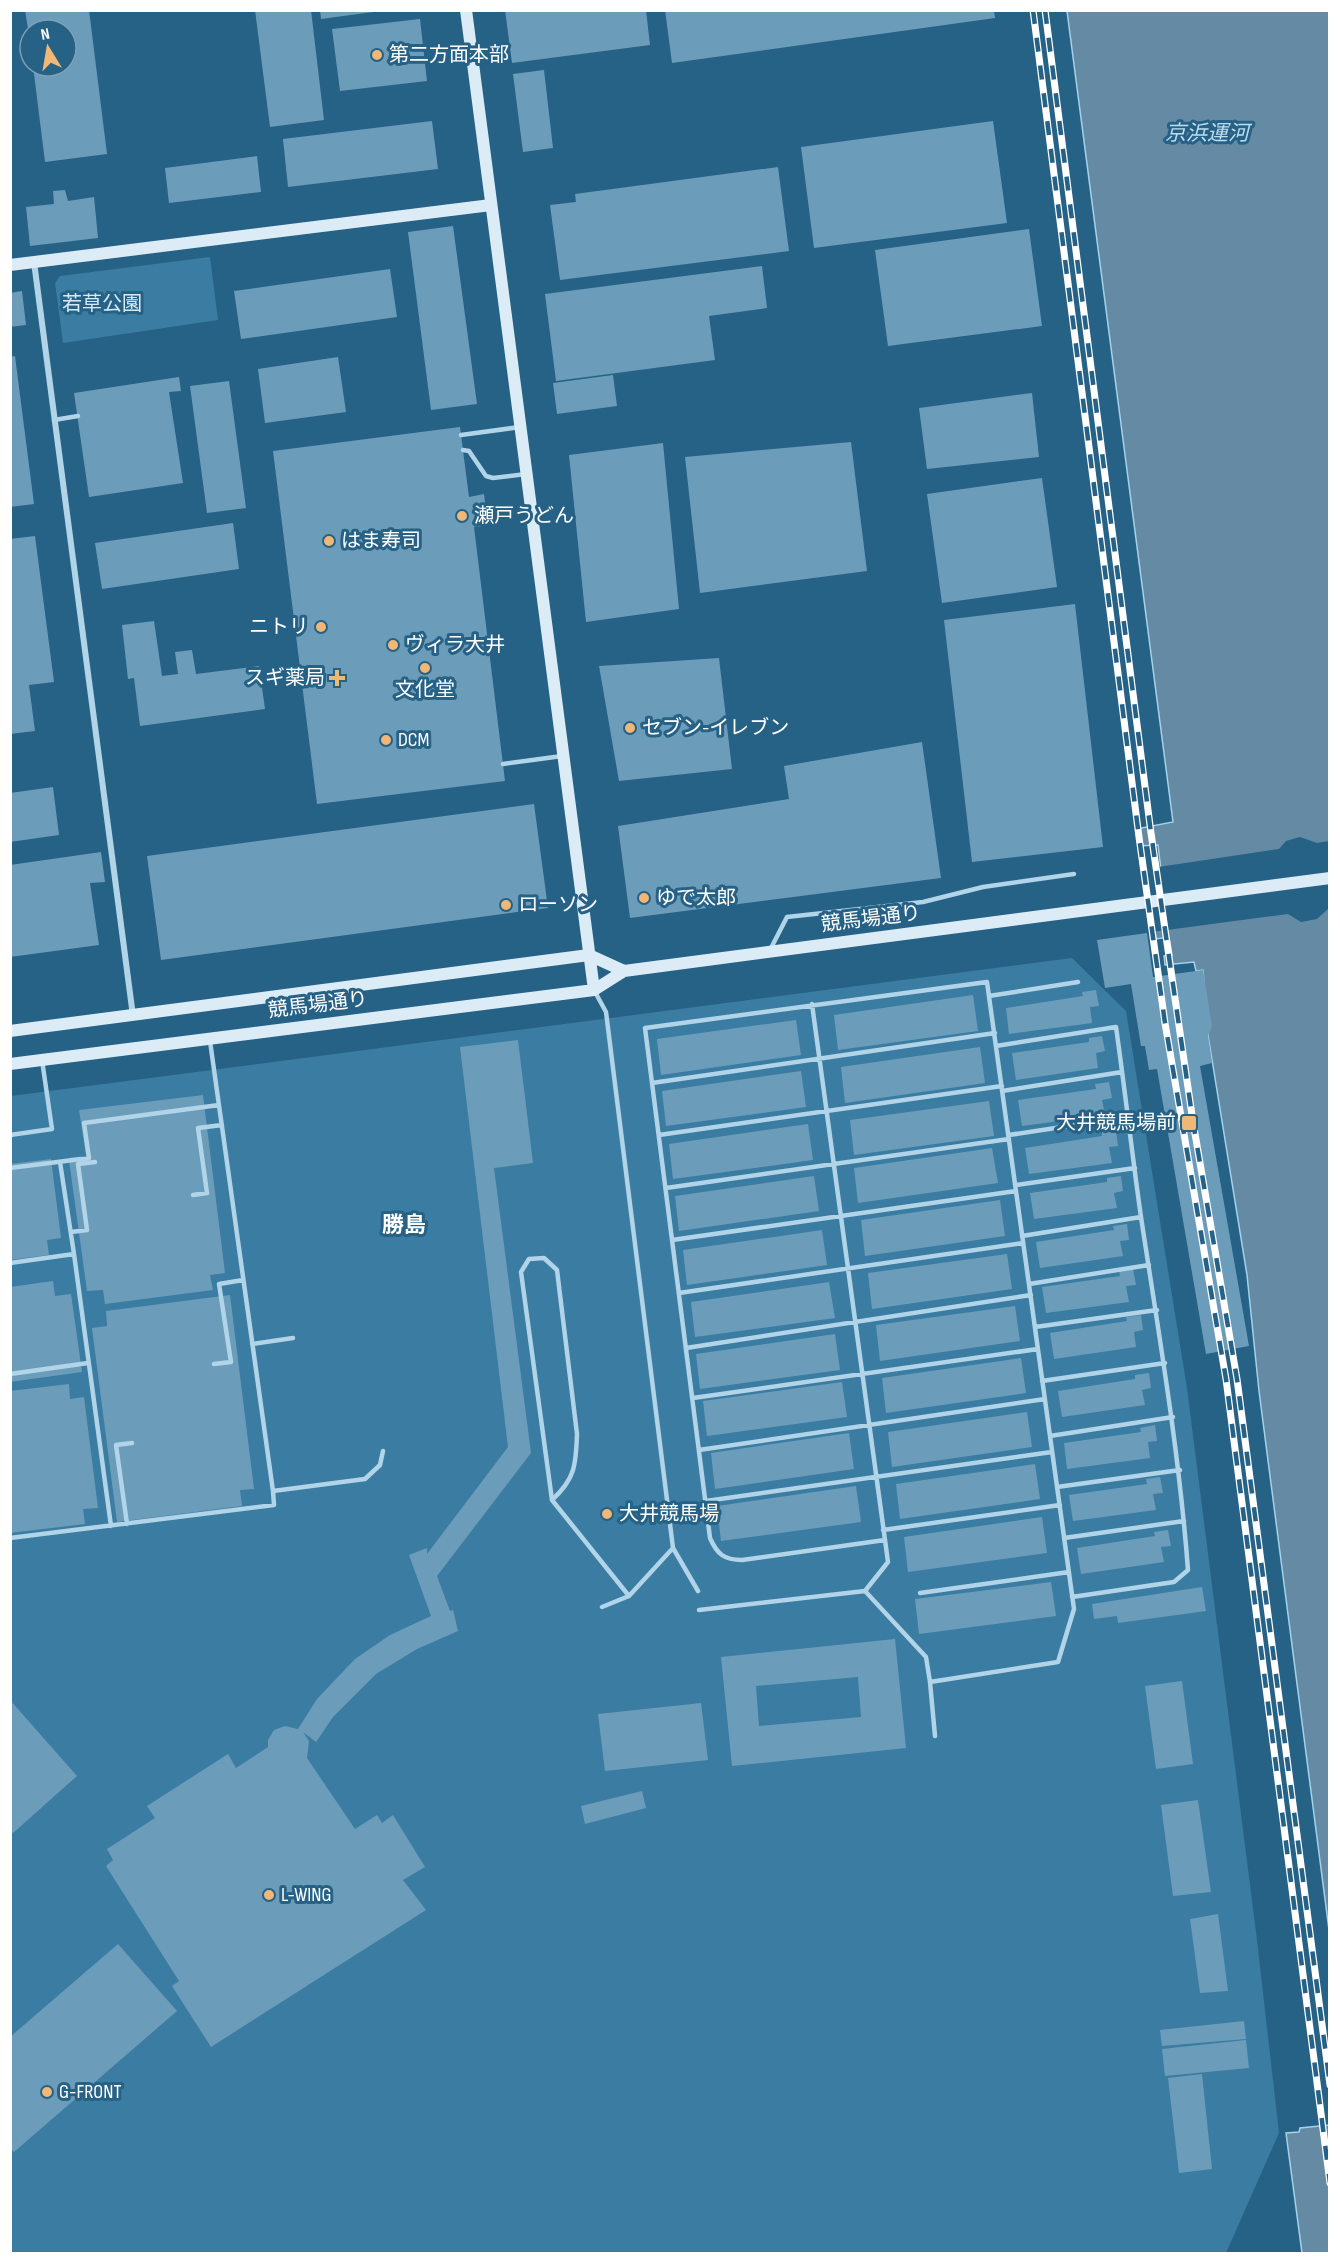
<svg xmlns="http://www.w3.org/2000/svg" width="1340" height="2264" viewBox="0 0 1340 2264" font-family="'Sofia Sans Condensed','Noto Sans JP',sans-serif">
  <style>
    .green { fill: #3b7ca2 }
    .water { fill: #648ba3; stroke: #a5d1e9; stroke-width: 1.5 }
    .pier { fill: #266186 }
    .building { fill: #6b9dba; fill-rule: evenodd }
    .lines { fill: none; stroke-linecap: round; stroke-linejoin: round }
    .lane { stroke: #b1d4e8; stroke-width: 4.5 }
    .street { stroke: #b1d4e8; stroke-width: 6 }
    .secondary { stroke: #dbecf7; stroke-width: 12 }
    .rail-casing { stroke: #fff; stroke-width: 7 }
    .rail { stroke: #266186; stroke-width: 4.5; stroke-dasharray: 14; stroke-linecap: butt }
    .poi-dot { fill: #f1b776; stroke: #266186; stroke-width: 2 }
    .labels { text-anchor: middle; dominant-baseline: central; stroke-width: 6; stroke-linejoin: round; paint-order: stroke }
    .poi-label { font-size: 20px; fill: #fff; stroke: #266186; text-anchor: start }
    .park-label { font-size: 20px; fill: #d5eaf6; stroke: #266186 }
    .street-label { font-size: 20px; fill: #fff; stroke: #266186 }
    .water-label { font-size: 21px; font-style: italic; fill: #bdddef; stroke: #266186 }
    .quarter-label { font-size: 22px; font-weight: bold; fill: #fff; stroke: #266186 }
  </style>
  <rect width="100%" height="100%" fill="#266186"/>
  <!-- green -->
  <path class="green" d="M 210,257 L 218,320 L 63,343 L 55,283 L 60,276 Z
    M 1072,958 L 1126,1011 L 1187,1388 L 1257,1940 L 1279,2133 L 1226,2253 L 11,2254 L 11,1096 Z"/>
  <!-- water -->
  <path class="water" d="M 1067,11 L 1329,11 L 1329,1930 L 1259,1391 L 1247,1275 L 1208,1035 L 1203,970 L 1196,971 L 1194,962 L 1165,965 L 1164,956 L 1172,955 L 1169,937 L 1156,939 L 1147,871 L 1161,870 L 1158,845 L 1138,846 L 1136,829 L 1173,822 Z
    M 1329,2125 L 1329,2253 L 1302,2253 L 1286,2133 L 1299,2132 L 1300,2128 Z"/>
  <!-- pier -->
  <path class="pier" d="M 1300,837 L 1317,843 L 1329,841 L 1329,908 L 1317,919 L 1301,922 L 1288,914 L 1152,932 L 1145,869 L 1279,849 L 1286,841 Z"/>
  <!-- building -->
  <path class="building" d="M 25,10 L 89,10 L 107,154 L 45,162 L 33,66 L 66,66 L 66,30 L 30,30 L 29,35 Z
    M 255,10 L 311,10 L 324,120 L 270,127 Z
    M 320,10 L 373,10 L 373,12 L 321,19 Z
    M 505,10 L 646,10 L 650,45 L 512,63 Z
    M 665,10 L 994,10 L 995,18 L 672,63 Z
    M 420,19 L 427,81 L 340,91 L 332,29 Z
    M 544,70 L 553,148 L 523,152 L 513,74 Z
    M 432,121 L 438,169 L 288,187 L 283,139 Z
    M 993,121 L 1007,223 L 814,248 L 801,147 Z
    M 257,156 L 261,192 L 169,203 L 165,168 Z
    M 778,167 L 789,251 L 560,280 L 550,205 L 576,202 L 575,194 Z
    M 65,190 L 68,201 L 94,197 L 98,238 L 30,246 L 26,207 L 54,204 L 53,191 Z
    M 453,226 L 477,404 L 431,410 L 408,232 Z
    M 1029,229 L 1042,326 L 888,346 L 875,250 Z
    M 762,266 L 767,308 L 709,316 L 715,360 L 556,381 L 545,294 Z
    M 390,269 L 397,317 L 241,339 L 234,291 Z
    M 22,291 L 26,325 L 10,327 L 10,293 Z
    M 15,356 L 34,504 L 10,507 L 10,357 Z
    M 338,357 L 346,412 L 265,423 L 258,369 Z
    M 613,375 L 617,406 L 557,414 L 553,383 Z
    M 179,377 L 181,391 L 169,392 L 183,483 L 89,497 L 74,393 Z
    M 229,381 L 246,508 L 207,513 L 190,386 Z
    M 1032,393 L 1039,457 L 927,469 L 919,408 Z
    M 460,427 L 469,497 L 484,494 L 488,525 L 474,527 L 505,781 L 317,804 L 273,451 Z
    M 851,442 L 867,571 L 700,593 L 685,457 Z
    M 663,443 L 679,609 L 586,622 L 569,455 Z
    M 1042,478 L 1057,587 L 942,603 L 927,494 Z
    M 233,523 L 239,569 L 102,589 L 95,543 Z
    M 35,536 L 54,682 L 29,685 L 35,731 L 10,734 L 10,539 Z
    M 1075,604 L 1103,847 L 972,862 L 944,620 Z
    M 154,621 L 162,676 L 178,674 L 175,652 L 192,650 L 196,674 L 259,666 L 265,709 L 140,726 L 134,678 L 128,679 L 122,625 Z
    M 719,658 L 732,769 L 619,781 L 599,666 Z
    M 922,742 L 941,878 L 630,918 L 618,826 L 789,799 L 784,766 Z
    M 53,787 L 59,835 L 10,842 L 10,793 Z
    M 534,804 L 548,908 L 161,960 L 147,856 Z
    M 101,852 L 105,882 L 90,883 L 99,945 L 10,957 L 10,865 Z
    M 1147,933 L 1153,977 L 1203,970 L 1212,1026 L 1208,1035 L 1212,1063 L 1200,1066 L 1249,1346 L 1206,1354 L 1157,1069 L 1149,1070 L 1145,1046 L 1141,1046 L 1131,984 L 1105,988 L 1097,940 Z
    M 1096,990 L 1099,1006 L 1090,1007 L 1092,1023 L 1009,1034 L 1006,1008 L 1083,996 L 1082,992 Z
    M 973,995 L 978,1031 L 838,1050 L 834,1015 Z
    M 796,1020 L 801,1055 L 661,1075 L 657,1039 Z
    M 1102,1036 L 1105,1051 L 1096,1053 L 1098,1068 L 1016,1080 L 1012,1053 L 1089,1042 L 1089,1038 Z
    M 518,1040 L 533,1163 L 494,1168 L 531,1453 L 437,1576 L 450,1611 L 453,1610 L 458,1631 L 417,1649 L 376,1674 L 333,1717 L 316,1742 L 303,1732 L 309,1741 L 307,1758 L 355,1829 L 377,1815 L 382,1823 L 393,1815 L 425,1867 L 403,1880 L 426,1910 L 211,2047 L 172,1986 L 179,1981 L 106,1866 L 113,1860 L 107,1849 L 155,1818 L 147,1806 L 228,1754 L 236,1768 L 268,1747 L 268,1740 L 274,1730 L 285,1726 L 298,1729 L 317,1699 L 355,1659 L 390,1635 L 431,1616 L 409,1555 L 427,1548 L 427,1554 L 508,1447 L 460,1047 Z
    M 980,1047 L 985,1083 L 845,1103 L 841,1067 Z
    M 801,1071 L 806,1107 L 666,1126 L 662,1091 Z
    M 1109,1082 L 1112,1098 L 1102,1100 L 1105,1115 L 1022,1126 L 1018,1100 L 1096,1089 L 1095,1084 Z
    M 203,1095 L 225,1273 L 210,1275 L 213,1290 L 105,1304 L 103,1290 L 87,1291 L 69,1160 L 69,1158 L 86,1156 L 79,1110 Z
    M 989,1101 L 994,1136 L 854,1155 L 850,1120 Z
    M 808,1124 L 813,1160 L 673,1179 L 669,1144 Z
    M 1116,1130 L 1118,1146 L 1109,1147 L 1112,1163 L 1029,1174 L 1025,1148 L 1102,1136 L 1102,1132 Z
    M 992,1148 L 998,1183 L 858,1203 L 854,1168 Z
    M 51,1159 L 61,1238 L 47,1240 L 49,1255 L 10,1260 L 10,1164 Z
    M 814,1176 L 819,1211 L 679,1231 L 675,1196 Z
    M 1121,1176 L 1123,1191 L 1114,1193 L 1117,1208 L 1034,1219 L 1030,1193 L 1107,1182 L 1107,1178 Z
    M 1000,1200 L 1005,1236 L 865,1256 L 861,1220 Z
    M 1127,1224 L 1129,1240 L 1120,1241 L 1123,1256 L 1040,1268 L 1036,1242 L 1114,1230 L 1113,1226 Z
    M 822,1230 L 827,1265 L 687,1285 L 683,1250 Z
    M 1007,1254 L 1012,1289 L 872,1309 L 868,1273 Z
    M 1133,1269 L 1136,1285 L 1126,1286 L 1129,1302 L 1046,1313 L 1042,1287 L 1120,1276 L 1119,1271 Z
    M 53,1281 L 55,1296 L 71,1294 L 82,1372 L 10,1382 L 10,1287 Z
    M 829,1282 L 835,1318 L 695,1337 L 691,1302 Z
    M 230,1295 L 254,1489 L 240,1490 L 242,1506 L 117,1522 L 92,1328 L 107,1326 L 106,1311 Z
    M 1015,1306 L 1020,1341 L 880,1361 L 876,1325 Z
    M 1141,1315 L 1143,1330 L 1134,1332 L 1136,1347 L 1054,1359 L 1050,1333 L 1127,1321 L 1126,1317 Z
    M 835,1334 L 840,1370 L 700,1389 L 696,1354 Z
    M 1021,1358 L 1026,1393 L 886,1413 L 882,1378 Z
    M 1149,1373 L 1151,1388 L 1142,1390 L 1145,1405 L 1062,1417 L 1058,1391 L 1135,1379 L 1135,1375 Z
    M 842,1382 L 847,1417 L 707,1436 L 703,1401 Z
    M 69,1384 L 70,1399 L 84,1397 L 98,1508 L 83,1509 L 85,1524 L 10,1533 L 10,1391 Z
    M 1027,1412 L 1032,1447 L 892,1467 L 888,1432 Z
    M 1155,1425 L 1157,1441 L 1148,1442 L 1150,1458 L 1067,1469 L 1064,1443 L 1141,1432 L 1140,1428 Z
    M 849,1433 L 854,1469 L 715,1489 L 711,1453 Z
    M 1035,1464 L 1040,1499 L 900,1519 L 896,1484 Z
    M 1160,1477 L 1163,1493 L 1153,1494 L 1156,1510 L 1073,1521 L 1069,1495 L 1147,1484 L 1146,1479 Z
    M 856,1486 L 861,1522 L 721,1541 L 717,1506 Z
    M 1042,1517 L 1047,1553 L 908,1572 L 904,1537 Z
    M 1168,1530 L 1171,1546 L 1161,1547 L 1164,1562 L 1081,1574 L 1077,1548 L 1155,1536 L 1154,1532 Z
    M 1051,1582 L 1056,1616 L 919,1634 L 915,1599 Z
    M 1202,1587 L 1206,1611 L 1118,1623 L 1117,1616 L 1094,1619 L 1092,1604 Z
    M 895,1639 L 906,1748 L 732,1766 L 721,1657 ZM 858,1677 L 861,1717 L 759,1726 L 756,1686 Z
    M 1182,1681 L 1193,1764 L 1156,1769 L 1145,1686 Z
    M 10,1700 L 77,1776 L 13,1833 L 10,1830 Z
    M 701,1703 L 708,1760 L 605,1771 L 598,1714 Z
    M 642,1791 L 646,1808 L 585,1824 L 581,1806 Z
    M 1198,1800 L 1211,1892 L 1173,1896 L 1161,1805 Z
    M 1218,1914 L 1228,1991 L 1200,1993 L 1190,1919 Z
    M 118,1944 L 177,2011 L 14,2152 L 10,2148 L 10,2037 Z
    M 1244,2021 L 1246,2039 L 1162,2046 L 1160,2030 Z
    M 1246,2040 L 1249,2068 L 1165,2076 L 1162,2049 Z
    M 1202,2074 L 1212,2169 L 1179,2173 L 1168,2078 Z"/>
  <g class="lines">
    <!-- lane -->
    <path class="lane" d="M 54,420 L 78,416
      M 461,435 L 520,427
      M 463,450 L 469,451 L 486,476 L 493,478 L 526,474
      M 503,764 L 562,756
      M 770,950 L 787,917 L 923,902 L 983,887 L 1074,874
      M 594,990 L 606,1012 L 673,1548 L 698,1591
      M 989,996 L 1078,982
      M 812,1004 L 888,1562 L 865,1591 L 926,1657 L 930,1682 L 1058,1662 L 1074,1609 L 987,982 L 645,1028 L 710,1538 C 717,1554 724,1560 742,1560 L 885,1540
      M 210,1041 L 273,1491 L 365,1479 L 380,1465 L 383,1451
      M 996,1046 L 1116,1027 C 1125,1090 1132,1154 1141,1217 C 1159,1335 1179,1451 1188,1570 L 1174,1582 L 1072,1597
      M 652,1083 L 995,1033
      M 1002,1091 L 1122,1072
      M 10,1135 L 52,1129 L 42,1060
      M 659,1135 L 1002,1086
      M 1009,1135 L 1128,1117
      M 10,1168 L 89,1158 L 84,1123 L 219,1105
      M 1016,1185 L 1135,1168
      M 666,1188 L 1009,1139
      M 193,1195 L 207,1193 L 198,1128 L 222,1125
      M 71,1232 L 87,1230 L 78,1164 L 95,1162
      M 1022,1236 L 1141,1217
      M 672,1240 L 1016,1191
      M 74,1254 L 111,1526
      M 544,1258 L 557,1270 L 577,1434 C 576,1465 575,1479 552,1500 L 521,1272 L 529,1259 Z
      M 10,1263 L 74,1254 L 60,1162
      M 1029,1284 L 1149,1265
      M 679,1293 L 1023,1243
      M 1035,1327 L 1157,1310
      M 252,1344 L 293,1338
      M 686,1348 L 1031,1295
      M 214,1364 L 231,1362 L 219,1284 L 243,1280
      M 10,1374 L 88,1363
      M 1042,1381 L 1165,1363
      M 693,1398 L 1038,1349
      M 1050,1436 L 1173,1417
      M 699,1450 L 1045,1399
      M 1057,1487 L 1180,1470
      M 552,1500 L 629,1596 L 673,1548
      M 706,1501 L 1052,1452
      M 127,1524 L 116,1445 L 132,1443
      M 883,1530 L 1060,1505
      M 10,1538 L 274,1505 L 273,1491
      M 1064,1538 L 1184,1521
      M 920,1593 L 1069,1572
      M 602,1607 L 629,1596
      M 699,1610 L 865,1591
      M 930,1682 L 935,1736"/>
    <!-- street -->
    <path class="street" d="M 34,262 L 133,1016"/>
    <!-- secondary -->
    <path class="secondary" d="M 466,10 L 594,990
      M 10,265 L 491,205
      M 10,1031 L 589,955 L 624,971
      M 10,1064 L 594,990 L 624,971 L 1330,878"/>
    <!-- rail casing -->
    <g class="rail-casing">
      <path id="rail" d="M 1033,10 L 1139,837 L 1165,1023 L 1226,1379 L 1330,2183
        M 1045,10 L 1151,833 L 1193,1122 L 1237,1379 L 1330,2085"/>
    </g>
    <!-- rail -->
    <use href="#rail" class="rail"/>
  </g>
  <!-- markers -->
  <g class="poi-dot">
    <circle cx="377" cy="55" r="6"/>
    <circle cx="462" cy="516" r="6"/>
    <circle cx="329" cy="541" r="6"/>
    <circle cx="321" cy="627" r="6"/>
    <circle cx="393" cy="645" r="6"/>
    <circle cx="425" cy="668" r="6"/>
    <path d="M334 669h6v6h6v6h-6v6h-6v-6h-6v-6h6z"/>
    <circle cx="630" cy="728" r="6"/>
    <circle cx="386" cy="740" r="6"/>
    <circle cx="644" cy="898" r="6"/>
    <circle cx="506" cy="905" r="6"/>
    <rect x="1181" y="1115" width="16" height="16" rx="3"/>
    <circle cx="607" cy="1514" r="6"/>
    <circle cx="269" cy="1895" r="6"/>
    <circle cx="47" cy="2092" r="6"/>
  </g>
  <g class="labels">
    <!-- poi labels -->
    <g class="poi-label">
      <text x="389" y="55">第二方面本部</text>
      <text x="474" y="516">瀬戸うどん</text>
      <text x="341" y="541">はま寿司</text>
      <text x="309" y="627" text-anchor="end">ニトリ</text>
      <text x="405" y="645">ヴィラ大井</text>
      <text x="325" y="678" text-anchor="end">スギ薬局</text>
      <text x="425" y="690" text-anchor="middle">文化堂</text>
      <text x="642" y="728">セブン-イレブン</text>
      <text x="398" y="740">DCM</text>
      <text x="656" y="898">ゆで太郎</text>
      <text x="518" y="905">ローソン</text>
      <text x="1176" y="1123" text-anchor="end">大井競馬場前</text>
      <text x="619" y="1514">大井競馬場</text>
      <text x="281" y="1895">L-WING</text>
      <text x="59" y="2092">G-FRONT</text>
    </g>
    <!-- park labels -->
    <g class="park-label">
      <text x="102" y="304">若草公園</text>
    </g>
    <!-- street labels -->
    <g class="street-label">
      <text transform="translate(871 919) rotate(-7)">競馬場通り</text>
      <text transform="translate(318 1005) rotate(-7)">競馬場通り</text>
    </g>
    <!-- water labels -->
    <g class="water-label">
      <text x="1207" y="133">京浜運河</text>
    </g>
    <!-- quarter labels -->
    <g class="quarter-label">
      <text x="404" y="1225">勝島</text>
    </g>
  </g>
  <!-- border -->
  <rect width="1340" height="2264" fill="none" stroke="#ffffff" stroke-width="24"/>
  <!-- north arrow -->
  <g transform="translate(48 48) rotate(349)"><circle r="28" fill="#266186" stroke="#7da0b6" stroke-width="1.5"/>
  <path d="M0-4.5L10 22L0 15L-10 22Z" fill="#f1b776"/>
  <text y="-9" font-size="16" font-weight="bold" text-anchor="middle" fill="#ffffff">N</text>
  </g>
</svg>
